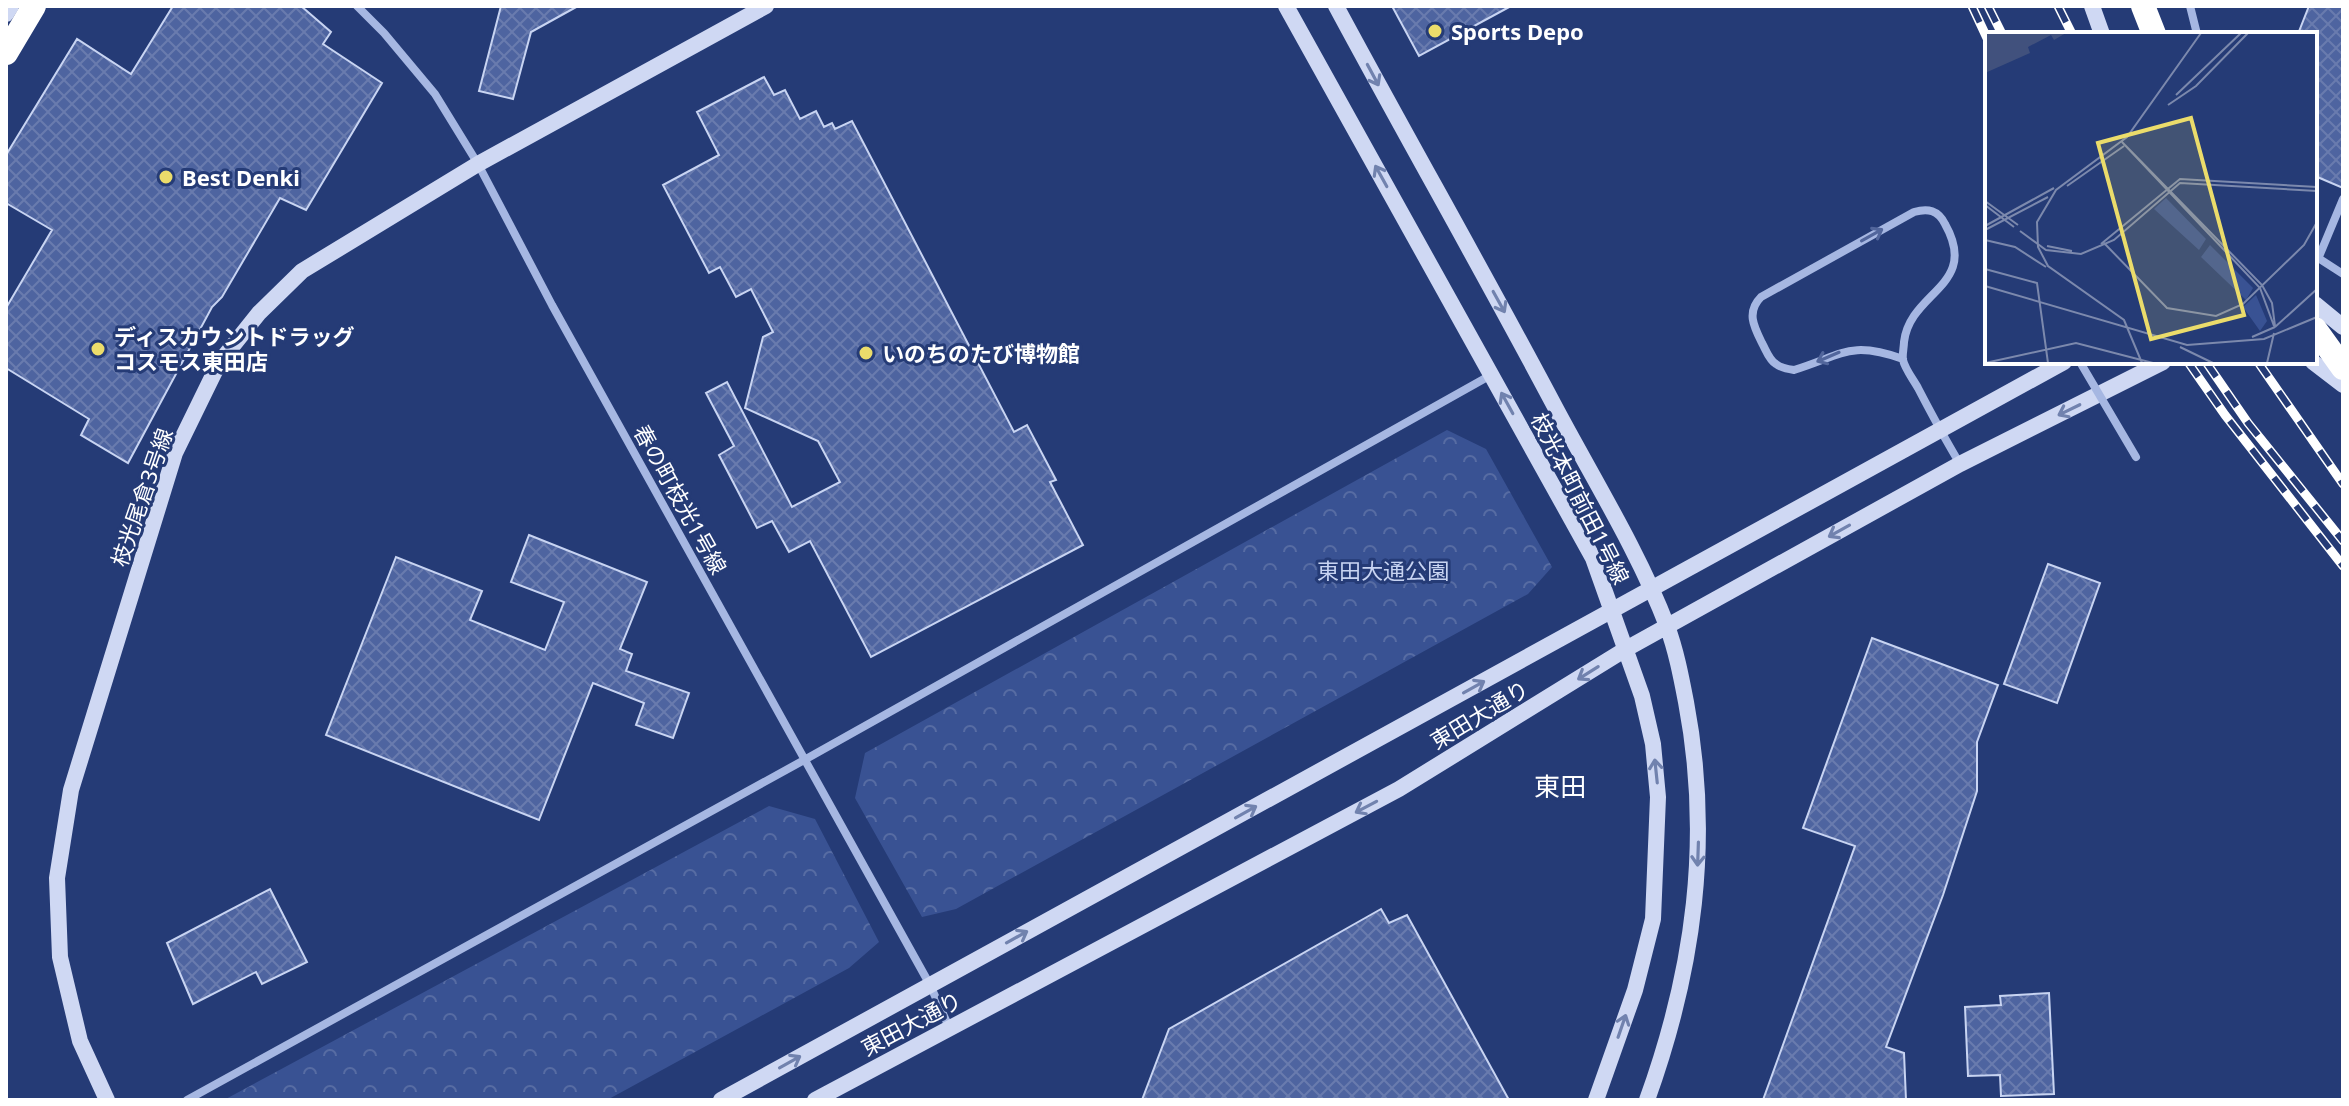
<svg xmlns="http://www.w3.org/2000/svg" width="2349" height="1106" viewBox="0 0 2349 1106" font-family="'Noto Sans','Noto Sans JP',sans-serif">
  <style>
    .park { fill: url(#park-crowns) }
    .building { fill: url(#building-cross-hatch); stroke: #c8d4f2; stroke-width: 2 }
    .lines { fill: none; stroke-linecap: round; stroke-linejoin: round }
    .street { stroke: #a6b7e2; stroke-width: 8 }
    .secondary { stroke: #cfd8f3; stroke-width: 16 }
    .highway { stroke: #fff; stroke-width: 24 }
    .rail-casing { stroke: #fff; stroke-width: 9 }
    .rail { stroke: #253b76; stroke-width: 6; stroke-dasharray: 18; stroke-linecap: butt }
    .street-bridge { stroke: #a6b7e2; stroke-width: 8 }
    .oneway { stroke: #7182ae }
    .oneway2 { stroke: #52669c }
    .poi-dot { fill: #ebdc6b; stroke: #253b76; stroke-width: 3 }
    .labels { text-anchor: middle; dominant-baseline: central; stroke-width: 6; stroke-linejoin: round; paint-order: stroke }
    .poi-label { font-size: 22px; font-weight: bold; fill: #fff; stroke: #253b76; text-anchor: start }
    .street-label { font-size: 22px; fill: #fff; stroke: #253b76 }
    .park-label { font-size: 22px; fill: #c8d4f2; stroke: #253b76 }
    .quarter-label { font-size: 26px; fill: #fff; stroke: #253b76 }
    .inset-road { fill: none; stroke: #7c89ad; stroke-width: 2 }
    .view { fill: #ebdc6b; fill-opacity: 0.15; stroke: #ebdc6b; stroke-width: 4 }
    .inset-edge { fill: none; stroke: #fff; stroke-width: 4 }
  </style>
  <defs>
    <pattern id="park-crowns" width="20" height="18" patternUnits="userSpaceOnUse" patternTransform="scale(2)"><rect width="20" height="18" fill="#395293"/><path d="M2 6a3 3 0 1 1 6 0M12 15a3 3 0 1 1 6 0" fill="none" stroke="#576ca3"/></pattern>
    <pattern id="building-cross-hatch" width="8" height="8" patternUnits="userSpaceOnUse" patternTransform="scale(2)"><rect width="8" height="8" fill="#4e64a0"/><path d="M0 0l8 8M0 8l8-8" fill="none" stroke="#697bae"/></pattern>
  </defs>
  <rect width="100%" height="100%" fill="#253b76"/>
  <!-- park -->
  <path class="park" d="M 1447,430 L 1486,449 L 1552,567 L 1528,594 L 956,909 L 922,917 L 855,798 L 865,753 Z
    M 769,806 L 815,819 L 879,942 L 849,968 L 607,1100 L 224,1100 Z"/>
  <!-- building -->
  <path class="building" d="M 173,6 L 301,6 L 331,32 L 323,44 L 382,83 L 306,210 L 280,198 L 222,297 L 212,307 L 128,463 L 81,435 L 89,419 L 6,368 L 6,308 L 52,230 L 6,203 L 6,155 L 77,39 L 131,74 Z
    M 501,6 L 578,6 L 531,32 L 513,99 L 479,91 Z
    M 1392,6 L 1511,6 L 1419,56 Z
    M 2309,6 L 2343,6 L 2343,188 L 2315,176 L 2315,34 L 2298,34 Z
    M 764,77 L 774,95 L 785,90 L 800,119 L 816,111 L 824,127 L 832,123 L 835,129 L 852,121 L 1014,432 L 1027,425 L 1056,480 L 1050,482 L 1083,545 L 871,657 L 810,541 L 789,552 L 772,521 L 757,528 L 719,455 L 734,446 L 706,393 L 727,382 L 792,507 L 840,482 L 818,441 L 745,408 L 763,337 L 773,332 L 751,289 L 736,297 L 720,267 L 709,273 L 663,185 L 719,155 L 697,112 Z
    M 529,535 L 647,582 L 620,649 L 632,654 L 626,671 L 689,693 L 673,738 L 636,725 L 644,703 L 593,683 L 539,820 L 326,735 L 396,557 L 482,591 L 470,620 L 545,650 L 564,602 L 511,582 Z
    M 2048,564 L 2100,583 L 2057,703 L 2004,684 Z
    M 1872,638 L 1998,685 L 1977,742 L 1977,791 L 1943,895 L 1886,1047 L 1904,1053 L 1906,1100 L 1763,1100 L 1855,846 L 1803,828 Z
    M 270,889 L 307,962 L 262,984 L 256,972 L 193,1004 L 167,943 Z
    M 1381,909 L 1389,923 L 1407,915 L 1509,1100 L 1142,1100 L 1169,1029 Z
    M 2049,993 L 2054,1094 L 2001,1096 L 2000,1075 L 1968,1076 L 1965,1007 L 2001,1005 L 2000,996 Z"/>
  <g class="lines">
    <!-- street -->
    <path class="street" d="M 357,6 L 384,33 L 435,94 L 478,164 L 552,305 L 930,985 L 949,1027
      M 2190,6 L 2197,34
      M 2315,256 L 2343,274
      M 2318,259 L 2343,199
      M 1903,359 C 1849,340 1843,355 1794,370 C 1787,369 1781,368 1776,364 C 1769,360 1766,350 1762,343 C 1754,327 1746,312 1761,297 L 1914,212 C 1928,208 1938,210 1945,224 C 1980,286 1910,291 1904,342 C 1904,347 1902,355 1903,360 C 1905,369 1913,379 1918,388 C 1931,413 1945,439 1960,464
      M 187,1100 L 806,759 L 1491,375"/>
    <!-- secondary -->
    <path class="secondary" d="M 1286,6 L 1593,558 L 1642,696 L 1653,744 L 1658,797 L 1653,919 L 1635,990 L 1596,1100
      M 1336,6 C 1408,140 1483,271 1554,405 C 1591,475 1639,552 1667,626 C 1676,650 1681,676 1686,702 C 1712,839 1694,970 1647,1100
      M 2092,6 L 2102,34
      M 6,14 L 11,6
      M 2315,304 L 2343,327
      M 2313,362 L 2343,385
      M 107,1100 L 80,1041 L 60,957 L 57,878 L 71,790 L 175,453 L 219,363 L 259,313 L 302,271 L 478,164 L 766,6
      M 721,1100 L 2064,362
      M 815,1100 L 1399,789 L 1626,649 L 1960,464 L 2163,362"/>
    <!-- highway -->
    <path class="highway" d="M 2143,6 L 2154,34
      M 6,53 L 34,6
      M 2315,329 L 2343,368"/>
    <!-- rail casing -->
    <g class="rail-casing">
      <path id="rail" d="M 1972,6 L 1987,38
        M 1988,6 L 2002,34
        M 2058,6 L 2072,34
        M 2188,362 L 2225,415 L 2343,566
        M 2206,362 L 2248,423 L 2343,541
        M 2258,362 L 2343,484"/>
    </g>
    <!-- rail -->
    <use href="#rail" class="rail"/>
    <!-- street-bridge -->
    <path class="street-bridge" d="M 2080,362 L 2136,457"/>
  </g>
  <!-- one-way arrows -->
  <defs><path id="oneway-shaft" d="M-6 0H5M1.5-3L5.5 0L1.5 3" fill="none" stroke-width="1.6" stroke-linecap="round" stroke-linejoin="round" transform="scale(2)"/></defs>
  <g class="oneway">
    <use href="#oneway-shaft" transform="translate(1373 75) rotate(62)"/>
    <use href="#oneway-shaft" transform="translate(1381 176) rotate(-119)"/>
    <use href="#oneway-shaft" transform="translate(1499 302) rotate(61)"/>
    <use href="#oneway-shaft" transform="translate(1507 403) rotate(-119)"/>
    <use href="#oneway-shaft" transform="translate(2069 410) rotate(154)"/>
    <use href="#oneway-shaft" transform="translate(1839 531) rotate(151)"/>
    <use href="#oneway-shaft" transform="translate(1588 673) rotate(148)"/>
    <use href="#oneway-shaft" transform="translate(1474 687) rotate(-29)"/>
    <use href="#oneway-shaft" transform="translate(1656 771) rotate(-96)"/>
    <use href="#oneway-shaft" transform="translate(1366 807) rotate(152)"/>
    <use href="#oneway-shaft" transform="translate(1246 812) rotate(-29)"/>
    <use href="#oneway-shaft" transform="translate(1698 854) rotate(92)"/>
    <use href="#oneway-shaft" transform="translate(1017 937) rotate(-29)"/>
    <use href="#oneway-shaft" transform="translate(1622 1026) rotate(-71)"/>
    <use href="#oneway-shaft" transform="translate(790 1062) rotate(-29)"/>
  </g>
  <g class="oneway2">
    <use href="#oneway-shaft" transform="translate(1872 235) rotate(-29)"/>
    <use href="#oneway-shaft" transform="translate(1828 357) rotate(157)"/>
  </g>
  <!-- markers -->
  <g class="poi-dot">
    <circle cx="1435" cy="31" r="8"/>
    <circle cx="166" cy="177" r="8"/>
    <circle cx="98" cy="349" r="8"/>
    <circle cx="866" cy="353" r="8"/>
  </g>
  <g class="labels">
    <!-- poi labels -->
    <g class="poi-label">
      <text x="1451" y="31">Sports Depo</text>
      <text x="182" y="177">Best Denki</text>
      <text x="114" y="336">ディスカウントドラッグ<tspan x="114" dy="25">コスモス東田店</tspan></text>
      <text x="882" y="353">いのちのたび博物館</text>
    </g>
    <!-- street labels -->
    <g class="street-label">
      <text transform="translate(141 497) rotate(-71)">枝光尾倉3号線</text>
      <text transform="translate(1581 498) rotate(63)">枝光本町前田1号線</text>
      <text transform="translate(681 499) rotate(61)">春の町枝光1号線</text>
      <text transform="translate(1479 714) rotate(-31)">東田大通り</text>
      <text transform="translate(911 1023) rotate(-28)">東田大通り</text>
    </g>
    <!-- park labels -->
    <g class="park-label">
      <text x="1383" y="570">東田大通公園</text>
    </g>
    <!-- quarter labels -->
    <g class="quarter-label">
      <text x="1560" y="786">東田</text>
    </g>
  </g>
  <!-- overview -->
  <g transform="translate(1985 32)">
    <rect width="332" height="332" fill="#253b76"/>
    <path d="M 181,166 L 221,207 L 214,218 L 169,177 ZM 225,213 L 268,256 L 261,268 L 216,225 ZM 271,263 L 282,289 L 275,299 L 258,275 Z" fill="#395293"/>
    <path d="M 0,1 L 81,1 L 69,8 L 66,3 L 43,15 L 45,21 L 0,41 Z" fill="#41517d"/>
    <path class="inset-road" d="M 191,63 L 256,1M 183,73 L 211,54 L 263,1M 137,110 L 277,253 L 287,271 L 290,294M 137,110 L 275,256 L 289,294M 82,154 L 139,114M 0,169 L 33,193M 0,173 L 29,195M 0,194 L 69,156M 0,198 L 63,165M 35,199 L 61,218 L 96,222 L 129,208 L 195,151 L 332,159M 0,208 L 30,215 L 61,235M 119,211 L 182,276 L 231,284 L 258,272 L 319,213 L 332,190M 116,212 L 195,147 L 332,155M 62,214 L 87,219M 0,237 L 52,251 L 63,331M 0,254 L 202,313 L 279,307 L 332,285M 290,295 L 332,257M 267,305 L 290,295M 195,315 L 228,331M 0,331 L 91,311 L 168,331M 157,331 L 139,288 L 63,234 L 53,215 L 52,190 L 71,158 L 142,105 L 216,1M 282,331 L 289,301"/>
    <path class="view" d="M 206,86 L 259,283 L 166,307 L 113,111 Z"/>
    <rect width="332" height="332" class="inset-edge"/>
  </g>
  <!-- border -->
  <rect width="2349" height="1106" fill="none" stroke="#ffffff" stroke-width="16"/>
</svg>
